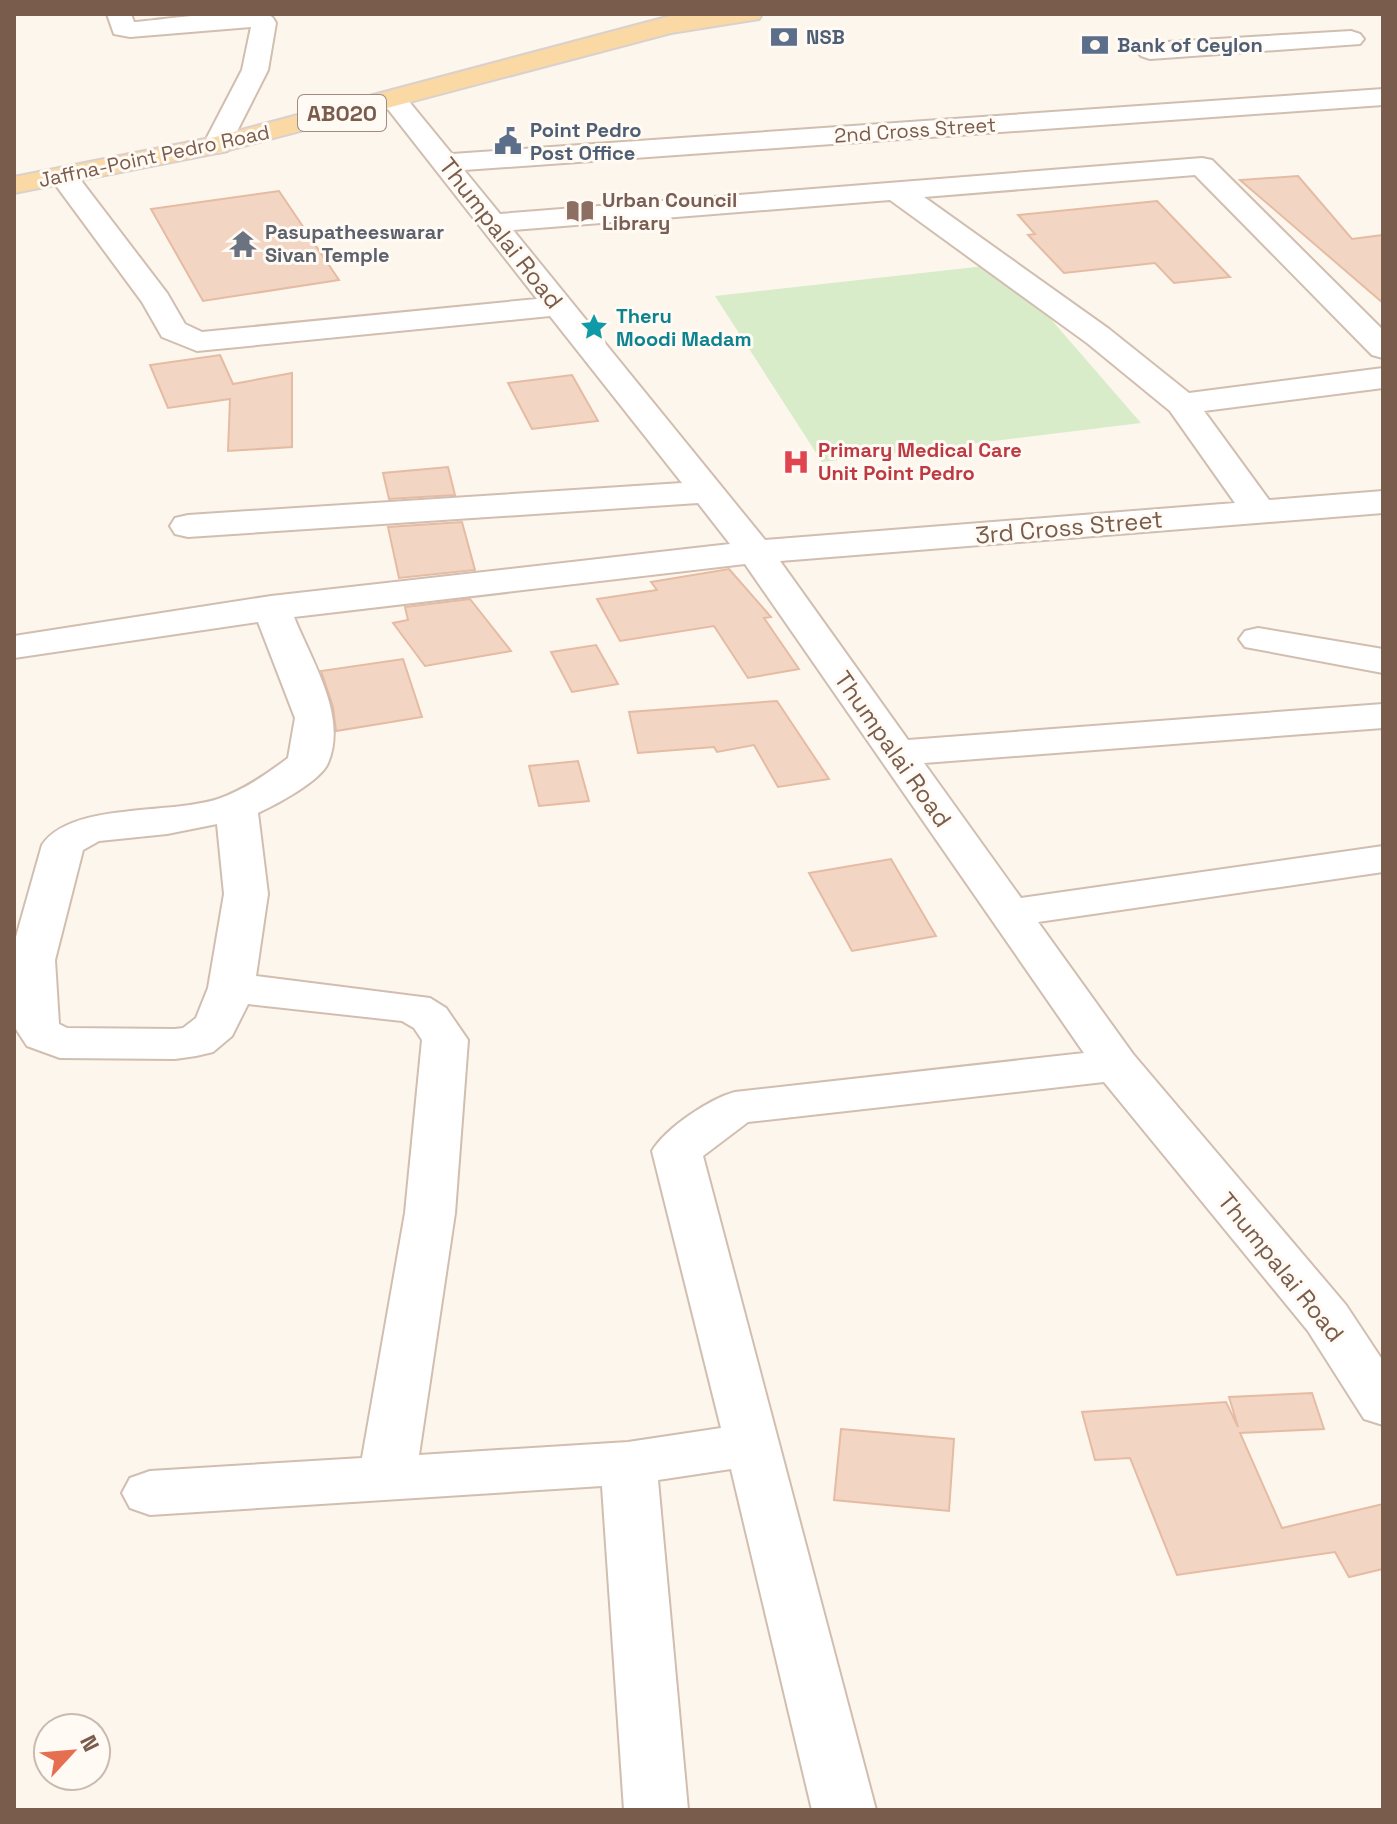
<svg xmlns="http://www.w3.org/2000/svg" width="1397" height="1824" viewBox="0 0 1397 1824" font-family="'Space Grotesk',sans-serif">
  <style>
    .green { fill: #d8ecc9 }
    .building { fill: #f3d5c3; stroke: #e6bba3; stroke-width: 2 }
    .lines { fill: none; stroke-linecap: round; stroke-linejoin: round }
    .minor-casing { stroke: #d1beb0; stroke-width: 4 }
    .major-casing { stroke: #dad1cd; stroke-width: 4 }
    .minor { fill: #fff; fill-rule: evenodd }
    .major { fill: #fbd9a5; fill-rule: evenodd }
    .labels { text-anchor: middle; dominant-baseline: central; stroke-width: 6; stroke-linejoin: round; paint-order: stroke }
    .far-service-label { font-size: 20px; font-weight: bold; fill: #4e5e75; stroke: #fffaf3; text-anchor: start }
    .far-street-label { font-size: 20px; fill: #7a5c4d; stroke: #fffaf3 }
    .far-education-label { font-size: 20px; font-weight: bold; fill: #785e54; stroke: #fffaf3; text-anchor: start }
    .far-worship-label { font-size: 20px; font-weight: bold; fill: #5b616d; stroke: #fffaf3; text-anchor: start }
    .far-culture-label { font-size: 20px; font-weight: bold; fill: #0d838f; stroke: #fffaf3; text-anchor: start }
    .far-health-label { font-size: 20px; font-weight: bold; fill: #be3a42; stroke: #fffaf3; text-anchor: start }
    .shield { fill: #fffaf3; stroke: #a28b7f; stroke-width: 2 }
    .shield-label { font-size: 22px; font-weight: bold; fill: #7a5c4d }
    .street-label { font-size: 24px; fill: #7a5c4d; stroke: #fffaf3 }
  </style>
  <rect width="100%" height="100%" fill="#fdf6ec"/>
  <!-- green -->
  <path class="green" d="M 1003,264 L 1141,423 L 822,462 L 715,296 Z"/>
  <!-- building -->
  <path class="building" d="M 1298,176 L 1352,239 L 1383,235 L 1383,303 L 1240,180 Z
    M 279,191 L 339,280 L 203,301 L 151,209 Z
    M 1157,201 L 1230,277 L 1174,283 L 1155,263 L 1064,273 L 1028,235 L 1035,234 L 1018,215 Z
    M 220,355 L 233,384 L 292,373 L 292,447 L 228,451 L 230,399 L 168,408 L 150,365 Z
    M 572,375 L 598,421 L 532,429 L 508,383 Z
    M 448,467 L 455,495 L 389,499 L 383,473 Z
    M 462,522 L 475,570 L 399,578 L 388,527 Z
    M 729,569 L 771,617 L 764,618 L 799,669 L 748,678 L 714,626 L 620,641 L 597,599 L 657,590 L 651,582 Z
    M 470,599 L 511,651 L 425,666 L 393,623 L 408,620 L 405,607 Z
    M 596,645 L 618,684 L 572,692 L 551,652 Z
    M 403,659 L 422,717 L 336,731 L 333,707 L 321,671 Z
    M 777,701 L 829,779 L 778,787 L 754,745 L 717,752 L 714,747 L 638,753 L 629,712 Z
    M 578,761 L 589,801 L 539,806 L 529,766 Z
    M 891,859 L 936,936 L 852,951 L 809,873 Z
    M 1312,1393 L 1324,1429 L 1240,1433 L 1282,1528 L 1383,1504 L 1383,1569 L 1349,1577 L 1335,1552 L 1177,1575 L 1130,1458 L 1095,1460 L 1082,1412 L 1226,1402 L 1238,1427 L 1229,1397 Z
    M 841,1429 L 954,1439 L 949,1511 L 834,1500 Z"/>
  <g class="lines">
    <!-- minor casing -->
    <g class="minor-casing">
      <path id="minor" d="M 107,14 L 131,14 L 134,22 C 162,20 244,7 267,15 C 273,16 273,18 276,23 L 268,70 L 227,151 L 217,153 L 207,151 L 203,145 L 242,70 L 251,27 L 130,37 L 114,34 Z
        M 1351,31 L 1360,34 L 1364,39 L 1360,44 L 1150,59 L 1141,56 L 1137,51 L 1141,46 L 1150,43 Z
        M 1383,89 L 1383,105 L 464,170 L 500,214 L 1202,158 L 1212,160 L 1383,330 L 1383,358 L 1372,355 L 1195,175 L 924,197 L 1109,329 L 1189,393 L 1383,368 L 1383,388 L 1204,411 L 1269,500 L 1383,491 L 1383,513 L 780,561 L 908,740 L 1383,704 L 1383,728 L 924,763 L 1021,898 L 1383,846 L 1383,872 L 1038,922 L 1133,1054 L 1346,1305 L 1383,1361 L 1383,1425 L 1364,1419 L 1308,1331 L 1104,1082 L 748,1122 L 703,1156 L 876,1810 L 812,1810 L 731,1469 L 658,1480 L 688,1810 L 624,1810 L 602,1486 L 150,1515 L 130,1508 L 122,1493 L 130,1478 L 150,1471 L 362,1458 L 405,1213 L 422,1040 L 414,1028 L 402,1021 L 248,1004 L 232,1036 L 213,1052 L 196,1056 L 175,1059 L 60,1058 L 27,1046 L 14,1026 L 14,944 L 42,845 C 71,802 169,815 218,799 C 244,790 267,774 288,758 L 295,718 L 258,622 L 14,658 L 14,636 L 271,596 L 730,544 L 698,503 L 188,537 L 175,534 L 170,526 L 175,518 L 188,515 L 682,483 L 550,316 L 197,351 L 162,337 L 142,302 L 49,176 L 53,170 L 63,168 L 73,170 L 167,293 L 185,324 L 202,332 L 537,299 L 380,99 L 384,93 L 402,93 L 452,154 ZM 890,200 L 1087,343 L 1170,411 L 1235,503 L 765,540 L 513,230 ZM 745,564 L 1084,1053 L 735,1092 C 709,1099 666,1128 652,1151 L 721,1428 L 628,1442 L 419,1455 L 455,1213 L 468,1040 L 446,1008 L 430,998 L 256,976 L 268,894 L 258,813 C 275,805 321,781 328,763 C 348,716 311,660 294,617 ZM 217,824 L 224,894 L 208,988 L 196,1018 L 183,1028 L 175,1029 L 67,1028 L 59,1024 L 55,960 L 83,850 L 99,841 L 167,834 Z
        M 1258,628 L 1383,649 L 1383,673 L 1245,647 L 1239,639 L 1245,631 Z"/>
    </g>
    <!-- major casing -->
    <g class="major-casing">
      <path id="major" d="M 678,14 L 762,14 L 759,19 L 671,33 L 217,153 L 14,193 L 14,177 L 215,137 Z"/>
    </g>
    <!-- minor -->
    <use href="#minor" class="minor"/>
    <!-- major -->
    <use href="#major" class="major"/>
  </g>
  <!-- icons -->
  <defs>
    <g id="bank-bare" transform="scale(2.16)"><path d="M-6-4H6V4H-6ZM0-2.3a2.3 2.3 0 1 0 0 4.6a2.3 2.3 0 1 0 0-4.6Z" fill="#5c6f8a" stroke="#fffaf3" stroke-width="2.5" paint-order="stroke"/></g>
    <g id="civic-bare" transform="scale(2.16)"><path d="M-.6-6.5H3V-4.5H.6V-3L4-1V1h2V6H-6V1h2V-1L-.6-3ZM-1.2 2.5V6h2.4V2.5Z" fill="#5c6f8a" stroke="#fffaf3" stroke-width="2.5" paint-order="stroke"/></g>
    <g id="library-bare" transform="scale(2.16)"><path d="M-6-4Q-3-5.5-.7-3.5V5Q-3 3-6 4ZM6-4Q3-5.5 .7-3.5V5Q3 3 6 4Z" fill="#8d6e63" stroke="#fffaf3" stroke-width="2.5" paint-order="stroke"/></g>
    <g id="temple-bare" transform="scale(2.16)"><path d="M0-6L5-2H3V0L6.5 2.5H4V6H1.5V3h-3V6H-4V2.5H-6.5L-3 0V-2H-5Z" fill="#6b7280" stroke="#fffaf3" stroke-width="2.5" paint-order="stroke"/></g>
    <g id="sight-bare" transform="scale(2.16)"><path d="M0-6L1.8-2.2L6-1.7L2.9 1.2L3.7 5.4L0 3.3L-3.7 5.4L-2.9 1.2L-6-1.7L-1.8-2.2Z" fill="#0f9aa8" stroke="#fffaf3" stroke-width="2.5" paint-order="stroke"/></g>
    <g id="hospital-bare" transform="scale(2.16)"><path d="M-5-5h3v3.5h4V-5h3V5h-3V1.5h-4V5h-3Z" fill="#e0444e" stroke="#fffaf3" stroke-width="2.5" paint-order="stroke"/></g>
  </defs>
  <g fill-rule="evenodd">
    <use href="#bank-bare" x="784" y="37"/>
    <use href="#bank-bare" x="1095" y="45"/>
    <use href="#civic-bare" x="508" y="141"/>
    <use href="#library-bare" x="580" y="211"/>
    <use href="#temple-bare" x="243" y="244"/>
    <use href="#sight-bare" x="594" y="327"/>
    <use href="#hospital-bare" x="796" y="462"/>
  </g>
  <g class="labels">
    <!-- far-service labels -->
    <g class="far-service-label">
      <text x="806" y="37">NSB</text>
      <text x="1117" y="45">Bank of Ceylon</text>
      <text x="530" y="130">Point Pedro<tspan x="530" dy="23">Post Office</tspan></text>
    </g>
    <!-- far-street labels -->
    <g class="far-street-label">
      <text transform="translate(915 130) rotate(-4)">2nd Cross Street</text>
      <text transform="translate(154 156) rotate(-12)">Jaffna-Point Pedro Road</text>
    </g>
    <!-- far-education labels -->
    <g class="far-education-label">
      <text x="602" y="200">Urban Council<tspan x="602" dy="23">Library</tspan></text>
    </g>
    <!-- far-worship labels -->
    <g class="far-worship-label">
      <text x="265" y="232">Pasupatheeswarar<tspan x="265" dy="23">Sivan Temple</tspan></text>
    </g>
    <!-- far-culture labels -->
    <g class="far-culture-label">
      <text x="616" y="316">Theru<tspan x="616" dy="23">Moodi Madam</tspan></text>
    </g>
    <!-- far-health labels -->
    <g class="far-health-label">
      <text x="818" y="450">Primary Medical Care<tspan x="818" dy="23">Unit Point Pedro</tspan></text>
    </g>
    <!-- shield labels -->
    <rect class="shield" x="298" y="95" width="88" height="36" rx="6"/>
    <g class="shield-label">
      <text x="342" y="113">AB020</text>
    </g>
    <!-- street labels -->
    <g class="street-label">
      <text transform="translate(501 233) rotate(52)">Thumpalai Road</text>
      <text transform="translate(1069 527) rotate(-5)">3rd Cross Street</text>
      <text transform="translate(893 749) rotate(55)">Thumpalai Road</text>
      <text transform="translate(1281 1267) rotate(51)">Thumpalai Road</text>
    </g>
  </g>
  <!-- border -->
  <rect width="1397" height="1824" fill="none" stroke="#7a5c4d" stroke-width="32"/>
  <!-- north arrow -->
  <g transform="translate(72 1752) rotate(64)"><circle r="38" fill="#fffaf3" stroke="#cabbb1" stroke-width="2"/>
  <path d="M0-6L14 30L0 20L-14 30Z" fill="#e76f51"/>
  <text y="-12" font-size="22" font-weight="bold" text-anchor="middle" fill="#7a5c4d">N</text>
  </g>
</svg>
